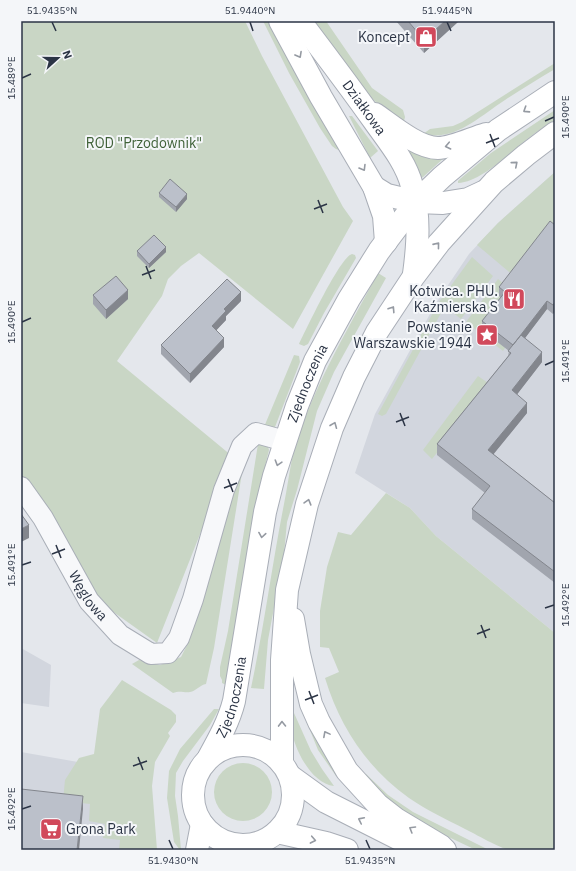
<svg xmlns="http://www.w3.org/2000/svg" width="576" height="871" viewBox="0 0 576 871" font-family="'IBM Plex Sans',sans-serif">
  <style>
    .built { fill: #d2d6de }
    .green { fill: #c9d6c5 }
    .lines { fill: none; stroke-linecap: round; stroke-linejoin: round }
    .street-casing { stroke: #a9aeb7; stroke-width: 22 }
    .secondary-casing { stroke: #a9aeb7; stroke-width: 24 }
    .street { stroke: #f7f8fa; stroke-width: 20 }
    .secondary { stroke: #fff; stroke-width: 22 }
    .wall { fill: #a1a5ae }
    .shaded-wall { fill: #83868d }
    .building { fill: #bbc0ca; stroke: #83868d }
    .oneway { stroke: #959aa2 }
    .ticks { fill: none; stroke: #2b3445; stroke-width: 1.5 }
    .labels { text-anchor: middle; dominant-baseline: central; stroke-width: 4; stroke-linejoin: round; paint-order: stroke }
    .poi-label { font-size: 14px; fill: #2b3445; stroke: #f4f6f9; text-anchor: end }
    .street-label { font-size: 14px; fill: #2b3445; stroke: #f4f6f9 }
    .park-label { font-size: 14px; fill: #3f6138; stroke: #f4f6f9 }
    .neatline { fill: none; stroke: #2b3445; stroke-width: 1.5 }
    .ticks-label { font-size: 10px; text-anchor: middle; fill: #2b3445 }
  </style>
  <rect width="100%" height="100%" fill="#e4e7ec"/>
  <!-- built -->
  <path class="built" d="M 555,172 L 555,633 L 436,536 L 410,508 L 355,473 L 375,414 L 436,303 L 469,254 L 498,223 Z
    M 21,648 L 51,665 L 49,707 L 21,703 Z
    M 21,752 L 95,765 L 120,839 L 121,850 L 21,850 Z"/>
  <!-- green -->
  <path class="green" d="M 21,21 L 245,21 L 262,56 L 343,207 L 353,221 L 293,329 L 199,253 L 181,266 L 168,279 L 162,296 L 117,361 L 232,456 L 223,476 L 157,643 L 112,611 L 94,593 L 21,477 Z
    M 263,21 L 272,21 L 339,150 L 336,149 L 332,146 L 320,128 L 289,73 Z
    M 313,21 L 326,21 L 372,88 L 403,110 L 405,117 L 404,121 C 398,118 391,114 385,110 C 358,89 334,49 313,21 Z
    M 555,63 L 555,69 C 538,79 522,89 505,100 C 480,116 455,142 423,134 L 430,129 L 453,126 L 462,122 Z
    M 555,110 L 555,120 C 546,126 537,131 529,138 C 511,151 482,182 458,183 L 458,181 L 460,179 L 491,153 Z
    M 349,116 L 352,116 L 378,151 L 370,158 Z
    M 411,150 L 444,158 L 423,177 L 421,178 L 409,154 Z
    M 555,172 L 555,233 L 514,276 L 477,245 L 498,223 Z
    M 352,254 L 355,255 L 356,258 L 324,313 L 308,344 L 304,346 L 299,344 C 306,330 340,257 352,254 Z
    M 472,257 L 493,276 L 461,319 L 439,302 Z
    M 378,273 L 386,278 L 334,372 L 317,411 L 297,490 L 287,522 L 284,554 L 268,640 L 264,689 L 251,688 C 264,627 272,565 284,504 C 287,489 289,474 292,459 C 309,393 346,333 378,273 Z
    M 498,279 L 506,286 L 505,348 L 503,351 L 466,322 Z
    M 435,309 L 441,313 L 386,414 L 382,416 L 378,414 Z
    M 294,355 L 299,356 L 300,362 L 275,427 L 272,429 L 264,427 Z
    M 478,376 L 491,385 L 432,459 L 423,450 Z
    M 258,444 L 268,447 L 269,450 L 258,495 L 226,685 L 222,683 L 222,680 L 220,676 L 220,667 L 228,631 Z
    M 244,460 L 214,648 L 206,684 C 200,685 196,691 190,692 C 184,693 180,690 173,693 L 132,664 L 139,660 L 160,665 L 181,657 L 189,641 Z
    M 386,493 L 410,508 L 436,536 L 555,633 L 555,850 C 541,850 522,852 509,850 C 500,848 475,834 465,829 C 446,819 426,810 409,798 C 367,768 340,727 325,678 L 339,672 L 329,648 L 320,647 L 320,611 L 327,567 L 338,532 L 351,535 Z
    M 122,680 L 171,710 L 176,715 L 176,722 L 168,733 L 170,736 L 155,762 L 152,786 L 157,850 L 119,850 L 120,840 L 103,838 L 105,824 L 89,821 L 90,804 L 63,801 L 65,780 L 79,758 L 94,754 L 100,709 Z
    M 214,709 L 219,709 L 210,725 L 183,761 L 176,773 L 175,796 L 178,816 L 181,850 L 180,850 L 174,842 L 167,798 L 169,771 L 180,749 Z
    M 294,713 L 311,751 L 322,769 L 334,786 C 311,784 292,746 291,725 C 291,722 293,717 294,713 Z
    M 303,713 L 306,713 L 337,773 L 336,776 L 318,750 Z
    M214 792a29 29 0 1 1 58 0a29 29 0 1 1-58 0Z
    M 363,773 L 366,774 L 388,795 L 413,812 L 489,850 L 476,850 L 438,832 L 398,810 Z"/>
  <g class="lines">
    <!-- street casing -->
    <g class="street-casing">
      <g id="street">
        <path id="s1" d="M 21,487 L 43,518 L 89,601 L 120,635 L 151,654 L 168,653 L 179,638 L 193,599 L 224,490 L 242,446 L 256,433 L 285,441"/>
      </g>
    </g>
    <!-- secondary casing -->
    <g class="secondary-casing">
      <g id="secondary">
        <path d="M 280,21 L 321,97 L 374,187 L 384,216 L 386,242"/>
        <path id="s2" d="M 300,21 C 325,54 350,87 374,121 C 388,141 406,162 412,186 C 420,216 418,244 414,274"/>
        <path d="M 375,114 C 391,125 418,148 438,148 C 452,148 472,138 486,134"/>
        <path d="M 374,187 L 387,195 L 416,202 L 443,203 L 468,199 L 483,192"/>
        <path d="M 293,619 L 299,654 L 311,704 L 319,722 L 347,771 L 378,805 L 396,819 L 441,846 L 445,850"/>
        <circle cx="243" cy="795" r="50"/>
        <path id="s3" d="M 209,757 C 219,739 229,721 234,701 L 265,512 L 274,476 L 297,406 L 315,361 L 349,299 L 379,251 L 416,202 L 442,177 L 498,130 L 555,92"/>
        <path d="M 282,763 L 282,660 L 287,590 L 307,504 L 332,428 L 354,377 L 377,332 L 414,276 L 439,243 L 494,182 L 526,155 L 555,133"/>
        <path d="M 290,776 L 326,802 L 421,850"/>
        <path d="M 277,832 L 326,843 L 347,850"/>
        <path d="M 197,850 L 202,824"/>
      </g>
    </g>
    <!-- street -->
    <use href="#street" class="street"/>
    <!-- secondary -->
    <use href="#secondary" class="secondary"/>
  </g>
  <!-- wall -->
  <path class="wall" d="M 396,21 L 459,21 L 424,53 Z
    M 159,193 L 187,199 L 176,212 L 159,197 Z
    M 555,225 L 555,311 L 553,314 L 547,309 L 525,338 L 542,362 L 517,394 L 527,413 L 493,454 L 555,503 L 555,583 L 472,519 L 472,509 L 485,493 L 437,455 L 437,444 L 508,356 L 509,351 L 482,330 L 482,321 L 501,298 L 499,296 L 499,287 Z
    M 137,251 L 166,252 L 149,268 L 137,256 Z
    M 93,295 L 128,299 L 106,319 L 93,304 Z
    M 241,301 L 226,316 L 226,320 L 216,330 L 224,347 L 190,383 L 161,354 L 161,345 Z"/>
  <!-- shaded-wall -->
  <path class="shaded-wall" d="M 445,21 L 459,21 L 424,53 L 424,40 Z
    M 187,194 L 187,199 L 176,212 L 176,207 Z
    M 166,247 L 166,252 L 149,268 L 149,264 Z
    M 128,290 L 128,299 L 106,319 L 106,310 Z
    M 241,292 L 241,301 L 226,316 L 226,320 L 212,335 L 212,326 L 224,309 Z
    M 547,301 L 547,309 L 513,354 L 513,345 Z
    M 555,302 L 555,311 L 553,314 L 553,305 Z
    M 224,338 L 224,347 L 190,383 L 190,374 Z
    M 542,352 L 542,362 L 512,401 L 512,390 Z
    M 527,403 L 527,413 L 488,461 L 488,450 Z
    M 29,525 L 29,538 L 21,542 L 21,529 Z
    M 83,796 L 83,809 L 79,850 L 77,850 Z"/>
  <!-- building -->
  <path class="building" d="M 408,21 L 445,21 L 424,40 Z
    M 170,179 L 187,194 L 176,207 L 159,193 Z
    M 550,221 L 555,225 L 555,302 L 553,305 L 547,301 L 513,345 L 482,321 L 505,292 L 499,287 Z
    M 154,235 L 166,247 L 149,264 L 137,251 Z
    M 116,276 L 128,290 L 106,310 L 93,295 Z
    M 227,279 L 241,292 L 224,309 L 226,311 L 212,326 L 224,338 L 190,374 L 161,345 Z
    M 521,335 L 542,352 L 512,390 L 527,403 L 488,450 L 555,503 L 555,572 L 472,509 L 490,486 L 437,444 L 511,353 L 508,351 Z
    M 21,514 L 29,525 L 21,529 Z
    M 21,789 L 83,796 L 77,850 L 21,850 Z"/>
  <!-- one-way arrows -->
  <defs><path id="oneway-chevron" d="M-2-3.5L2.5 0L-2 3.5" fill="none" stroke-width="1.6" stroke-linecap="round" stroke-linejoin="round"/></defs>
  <g class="oneway">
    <use href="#oneway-chevron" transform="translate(299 55) rotate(61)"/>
    <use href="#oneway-chevron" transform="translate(526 110) rotate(147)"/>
    <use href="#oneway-chevron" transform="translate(448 146) rotate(168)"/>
    <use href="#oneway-chevron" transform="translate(515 164) rotate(-41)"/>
    <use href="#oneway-chevron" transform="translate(363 168) rotate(59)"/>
    <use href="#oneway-chevron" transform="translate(437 245) rotate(-51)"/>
    <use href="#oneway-chevron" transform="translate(392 309) rotate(-57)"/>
    <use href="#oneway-chevron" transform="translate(334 425) rotate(-68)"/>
    <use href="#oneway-chevron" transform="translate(278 463) rotate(107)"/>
    <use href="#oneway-chevron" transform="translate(308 502) rotate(-74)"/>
    <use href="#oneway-chevron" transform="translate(262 535) rotate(99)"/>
    <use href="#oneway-chevron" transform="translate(282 724) rotate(-91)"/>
    <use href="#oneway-chevron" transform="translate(326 734) rotate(-118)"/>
    <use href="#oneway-chevron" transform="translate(361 820) rotate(-154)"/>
    <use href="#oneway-chevron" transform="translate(412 829) rotate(-149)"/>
    <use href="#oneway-chevron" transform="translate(313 840) rotate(11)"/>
  </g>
  <!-- ticks -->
  <path class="ticks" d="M 52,22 L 56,31M 250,22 L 253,31M 447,22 L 451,31M 22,78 L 31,74M 545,121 L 554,117M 490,134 L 495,147M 486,143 L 499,138M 318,200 L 323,213M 314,209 L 327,204M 146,266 L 151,279M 142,275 L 155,270M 22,322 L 31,318M 545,365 L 554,361M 400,413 L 405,426M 396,422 L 409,417M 228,479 L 233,492M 224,488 L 237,483M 56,545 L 61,558M 52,554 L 65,549M 22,565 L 31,562M 545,608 L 554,605M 481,625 L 486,638M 477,634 L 490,629M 309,691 L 314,704M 305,700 L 318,695M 138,757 L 143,770M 133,766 L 147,761M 22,809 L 31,806M 169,840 L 173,849M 366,840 L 370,849"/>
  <!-- icons -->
  <defs>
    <g id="shop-square" transform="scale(1.15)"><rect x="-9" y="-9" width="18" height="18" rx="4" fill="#d1495b" stroke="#f4f6f9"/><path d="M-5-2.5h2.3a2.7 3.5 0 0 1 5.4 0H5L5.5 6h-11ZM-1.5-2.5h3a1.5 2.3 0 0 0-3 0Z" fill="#fff"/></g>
    <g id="restaurant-square" transform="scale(1.15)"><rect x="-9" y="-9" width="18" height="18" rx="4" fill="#d1495b" stroke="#f4f6f9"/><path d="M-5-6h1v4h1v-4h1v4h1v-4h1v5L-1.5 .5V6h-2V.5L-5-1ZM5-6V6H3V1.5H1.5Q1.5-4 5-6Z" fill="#fff"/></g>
    <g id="sight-square" transform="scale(1.15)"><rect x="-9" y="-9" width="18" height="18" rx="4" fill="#d1495b" stroke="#f4f6f9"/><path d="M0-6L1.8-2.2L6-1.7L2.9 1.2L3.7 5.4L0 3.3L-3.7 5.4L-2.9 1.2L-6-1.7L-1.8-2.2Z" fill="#fff"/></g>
    <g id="supermarket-square" transform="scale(1.15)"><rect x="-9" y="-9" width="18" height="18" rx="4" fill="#d1495b" stroke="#f4f6f9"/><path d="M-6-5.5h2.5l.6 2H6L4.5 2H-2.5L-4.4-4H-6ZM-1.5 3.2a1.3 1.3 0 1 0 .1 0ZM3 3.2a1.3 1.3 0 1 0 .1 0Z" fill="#fff"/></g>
  </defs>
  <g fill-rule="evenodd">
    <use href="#shop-square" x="426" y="37"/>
    <use href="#restaurant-square" x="514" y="299"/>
    <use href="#sight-square" x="487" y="335"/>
    <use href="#supermarket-square" x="51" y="829"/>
  </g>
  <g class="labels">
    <!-- poi labels -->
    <g class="poi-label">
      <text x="410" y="37">Koncept</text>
      <text x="498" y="291">Kotwica. PHU.<tspan x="498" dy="16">Kaźmierska S</tspan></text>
      <text x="472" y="327">Powstanie<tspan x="472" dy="16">Warszawskie 1944</tspan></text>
      <text x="66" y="829" text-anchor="start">Grona Park</text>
    </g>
    <!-- street labels -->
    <g class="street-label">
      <text stroke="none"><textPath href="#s2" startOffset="108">Działkowa</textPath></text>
      <text stroke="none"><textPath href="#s3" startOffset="389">Zjednoczenia</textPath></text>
      <text stroke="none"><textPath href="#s1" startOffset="128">Węglowa</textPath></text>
      <text stroke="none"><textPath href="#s3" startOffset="65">Zjednoczenia</textPath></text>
    </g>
    <!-- park labels -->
    <g class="park-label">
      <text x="144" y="143">ROD "Przodownik"</text>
    </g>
  </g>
  <!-- border -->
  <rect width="576" height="871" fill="none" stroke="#f4f6f9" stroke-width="44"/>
  <!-- north arrow -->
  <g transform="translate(58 58) rotate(69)" stroke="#f4f6f9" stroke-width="3" paint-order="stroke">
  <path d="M0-3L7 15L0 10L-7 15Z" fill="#2b3445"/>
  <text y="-6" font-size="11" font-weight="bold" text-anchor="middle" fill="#2b3445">N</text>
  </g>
  <rect x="22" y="22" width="532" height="827" class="neatline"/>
  <g class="ticks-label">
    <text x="52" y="14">51.9435°N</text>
    <text x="250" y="14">51.9440°N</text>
    <text x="447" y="14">51.9445°N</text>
    <text transform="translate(11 78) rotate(-90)" y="4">15.489°E</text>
    <text transform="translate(565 117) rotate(-90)" y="4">15.490°E</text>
    <text transform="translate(11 322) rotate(-90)" y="4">15.490°E</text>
    <text transform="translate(565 361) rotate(-90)" y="4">15.491°E</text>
    <text transform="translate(11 565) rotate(-90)" y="4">15.491°E</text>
    <text transform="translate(565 605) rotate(-90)" y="4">15.492°E</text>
    <text transform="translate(11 809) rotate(-90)" y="4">15.492°E</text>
    <text x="173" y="864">51.9430°N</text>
    <text x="370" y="864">51.9435°N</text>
  </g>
</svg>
